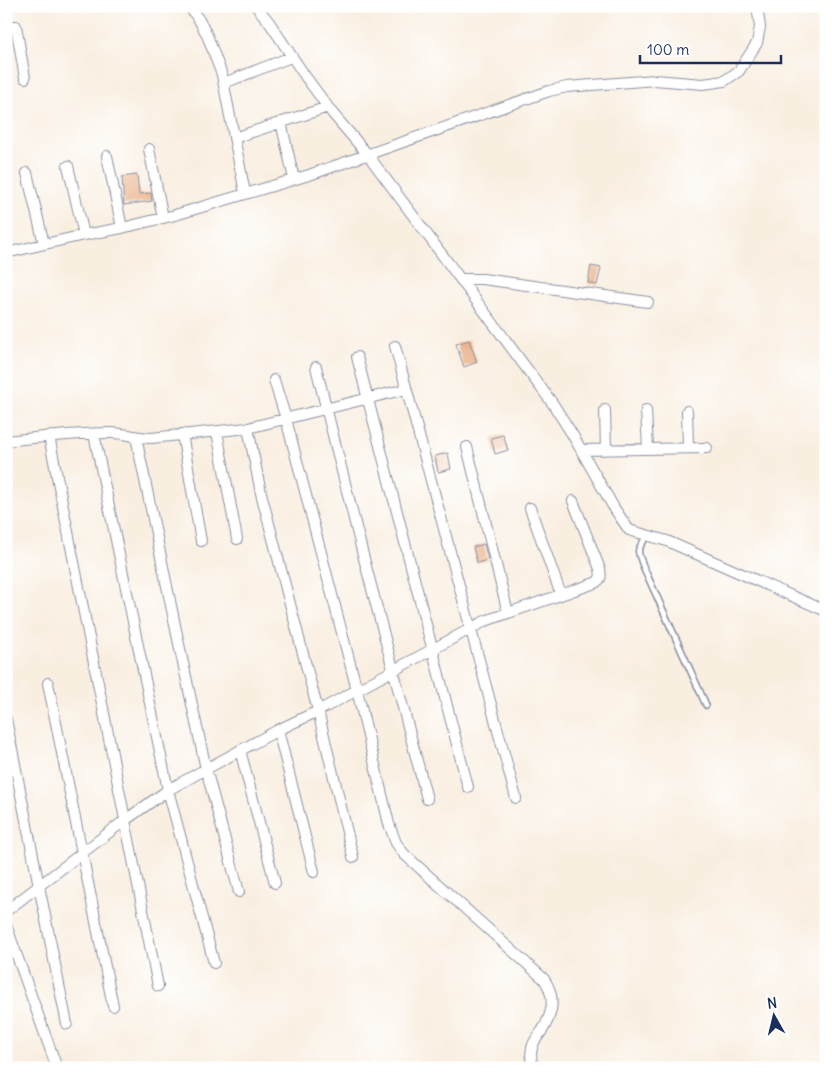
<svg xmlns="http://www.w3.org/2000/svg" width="832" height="1074" viewBox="0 0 832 1074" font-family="Delius,sans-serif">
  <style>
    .building { fill: #eab58e }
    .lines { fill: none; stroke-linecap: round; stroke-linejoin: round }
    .service-casing { stroke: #8a8fa0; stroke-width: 8 }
    .minor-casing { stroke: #8a8fa0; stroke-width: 12 }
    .service { stroke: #fff; stroke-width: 5 }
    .minor { stroke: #fff; stroke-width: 10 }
  </style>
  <rect width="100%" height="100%" fill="#fff"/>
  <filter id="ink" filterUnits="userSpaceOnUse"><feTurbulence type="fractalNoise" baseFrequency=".02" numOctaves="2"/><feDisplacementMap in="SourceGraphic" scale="10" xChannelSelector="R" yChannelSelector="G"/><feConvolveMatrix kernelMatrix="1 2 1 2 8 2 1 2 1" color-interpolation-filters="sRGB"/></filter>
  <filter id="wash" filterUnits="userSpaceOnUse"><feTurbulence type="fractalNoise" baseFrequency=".0096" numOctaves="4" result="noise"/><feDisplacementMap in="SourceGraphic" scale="20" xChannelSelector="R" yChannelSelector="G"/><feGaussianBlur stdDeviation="1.12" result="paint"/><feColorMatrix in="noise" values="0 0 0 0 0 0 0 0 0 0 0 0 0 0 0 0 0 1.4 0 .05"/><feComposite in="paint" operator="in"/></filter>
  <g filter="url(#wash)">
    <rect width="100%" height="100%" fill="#f9efe1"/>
    <g id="blocks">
      <!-- building -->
      <path class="building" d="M 137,175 L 139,194 L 151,193 L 152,201 L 124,205 L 122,177 Z
        M 591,266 L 601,268 L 597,285 L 588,283 Z
        M 469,340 L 477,362 L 464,367 L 456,344 Z
        M 503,435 L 508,450 L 495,454 L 491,438 Z
        M 448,453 L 451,469 L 438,472 L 435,456 Z
        M 484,544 L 488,560 L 477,563 L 473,547 Z"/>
    </g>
  </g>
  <g filter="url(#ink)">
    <use href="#blocks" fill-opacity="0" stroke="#8a8fa0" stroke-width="1"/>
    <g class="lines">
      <!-- service casing -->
      <g class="service-casing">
        <path id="service" d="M 647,536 C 637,552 636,547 643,566 L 706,705"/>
      </g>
      <!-- minor casing -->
      <g class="minor-casing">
        <path id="minor" d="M 189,6 L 199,20 L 207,35 L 222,75 L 245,193
          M 256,6 L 269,22 L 305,76 L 333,114 L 368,155 L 553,404 L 572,434 L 614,508 L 629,530 L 667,541 L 826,611
          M 6,28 L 16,26 L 25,78
          M 224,83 L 291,57
          M 281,122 L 294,179
          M 234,138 L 328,107
          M 149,149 L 163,218
          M 107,156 L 122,228
          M 68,166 L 84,235
          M 27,173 L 44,244
          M 6,253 L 84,235 L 122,228 L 175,215 L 309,175 L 549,91 L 567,87 L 655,80 L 703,84 L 724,81 L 739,71 L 757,43 L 760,27 L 757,6
          M 461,279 L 483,279 L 648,302
          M 395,346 L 516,798
          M 357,357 L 468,787
          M 316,367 L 362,551 L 427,799
          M 274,380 L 286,419 L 357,690 L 389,824 L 396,843 L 404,854 L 544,979 C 556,997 553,1013 542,1031 C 538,1036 533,1042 532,1048 C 530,1054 532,1061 532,1068
          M 605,410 L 606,449
          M 646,410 L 648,449
          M 687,411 L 688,448
          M 248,428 L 261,493 L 318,711 L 353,857
          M 217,432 L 237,539
          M 94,434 L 168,790 L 214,963
          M 182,434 L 201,541
          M 49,436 L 158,986
          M 136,437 L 180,649 L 206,769 L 239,892
          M 6,441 C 41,437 77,433 112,433 C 125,433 137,438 151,438 L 248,428 L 406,389
          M 467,447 L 508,613
          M 581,450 L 707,448
          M 530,508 L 561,595
          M 48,683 L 82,853 L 113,1006
          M 6,719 L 39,886 L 67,1024
          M 278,730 L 314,872
          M 240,750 L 275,883
          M 6,911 L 124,821 L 168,790 L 206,769 L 278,730 L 318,711 L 485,621 L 595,583 C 602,579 601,576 600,569 L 573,501
          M 6,925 L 57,1068"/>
      </g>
      <!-- service -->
      <use href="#service" class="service"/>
      <!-- minor -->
      <use href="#minor" class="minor"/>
    </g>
  </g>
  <!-- margin -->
  <rect width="832" height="1074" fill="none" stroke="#fff" stroke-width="25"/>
  <!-- north arrow -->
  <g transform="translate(774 1016) rotate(352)" stroke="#ffffff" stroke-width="4" paint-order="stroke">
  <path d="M0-4L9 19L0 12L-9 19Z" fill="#1b2f5e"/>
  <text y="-8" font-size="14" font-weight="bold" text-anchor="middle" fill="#1b2f5e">N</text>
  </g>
  <!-- scale -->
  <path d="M640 55v8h141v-8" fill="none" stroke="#1b2f5e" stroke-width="2.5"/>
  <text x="647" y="55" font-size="15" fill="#1b2f5e" stroke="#ffffff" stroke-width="4" paint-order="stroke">100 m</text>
</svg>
